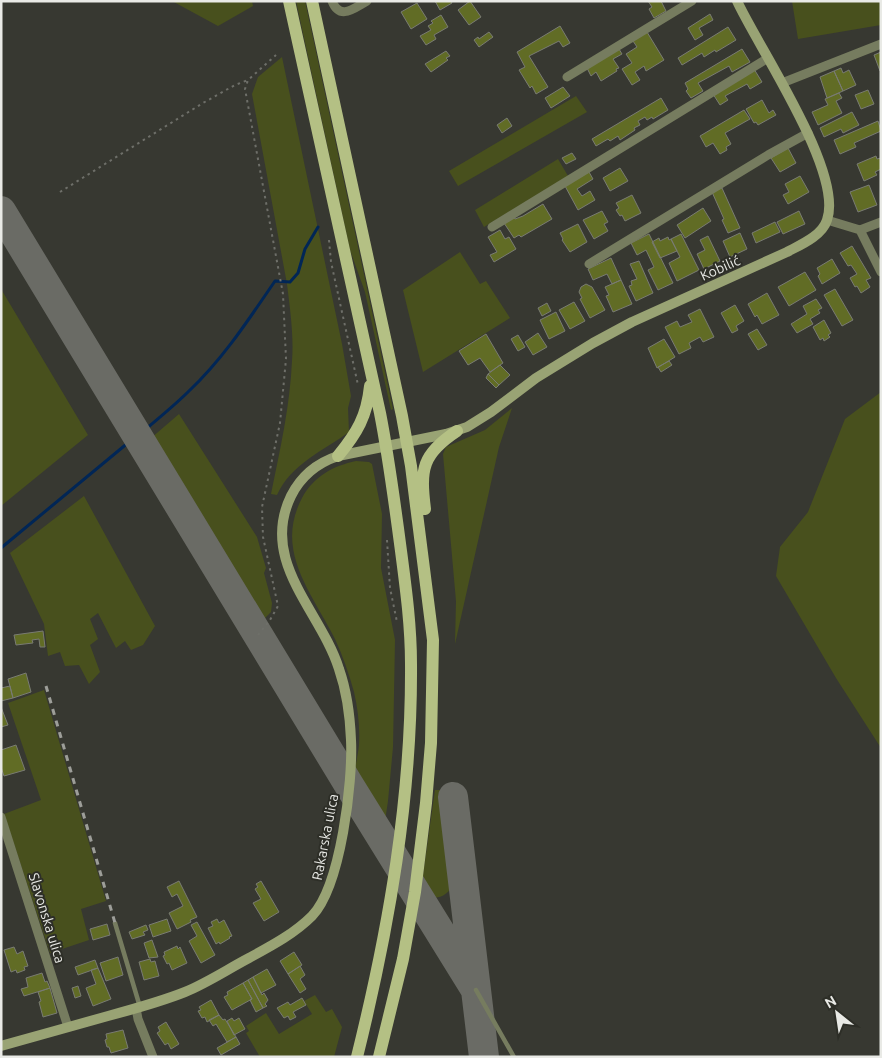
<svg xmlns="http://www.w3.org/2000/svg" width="882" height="1058" viewBox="0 0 882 1058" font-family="Ubuntu,sans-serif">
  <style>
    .green { fill: #48501d }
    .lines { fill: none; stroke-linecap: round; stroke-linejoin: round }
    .stream { stroke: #012656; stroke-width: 3 }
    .taxiway { stroke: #6a6b65; stroke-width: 30 }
    .building { fill: #616c25; stroke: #797b73 }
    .path { stroke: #6e6f69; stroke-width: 2; stroke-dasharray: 2.5 4; stroke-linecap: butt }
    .lane { stroke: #767c5f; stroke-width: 4.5 }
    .street { stroke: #767c5f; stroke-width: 9 }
    .secondary { stroke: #99a374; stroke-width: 10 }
    .primary { stroke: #b4c084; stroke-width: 12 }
    .rail { stroke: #9d9e99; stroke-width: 3; stroke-dasharray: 6 6; stroke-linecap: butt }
    .labels { text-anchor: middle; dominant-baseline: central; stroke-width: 4; stroke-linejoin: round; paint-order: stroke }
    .street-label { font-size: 14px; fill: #e9eae6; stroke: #2d2e27 }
  </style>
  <rect width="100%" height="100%" fill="#373831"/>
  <!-- green -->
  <path class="green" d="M 172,1 L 252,1 L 253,6 L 218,26 Z
    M 296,1 L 305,1 L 393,409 L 391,410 L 365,292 L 350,250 Z
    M 792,1 L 881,1 L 881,25 L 798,39 Z
    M 282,57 L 342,344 L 351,396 L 348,408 L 349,432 C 323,451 291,464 277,495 L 271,494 C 280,450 290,406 292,361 C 294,336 290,309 287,284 L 252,94 L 258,77 Z
    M 576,96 L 587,112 L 458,186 L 449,171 Z
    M 558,159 L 568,176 L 484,227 L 475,210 Z
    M 460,252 L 480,284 L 486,281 L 510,318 L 423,372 L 403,290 Z
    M 1,289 L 88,435 L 1,506 Z
    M 881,392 L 881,748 L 836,678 L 776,576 L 780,547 L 808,512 L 845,419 Z
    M 512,408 L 499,447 L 455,644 L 456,601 L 443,454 L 446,447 L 485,430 Z
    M 179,414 L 257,537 L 266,568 L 264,573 L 272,603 L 271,612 L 261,622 L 150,439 Z
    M 356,461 L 369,462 L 372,464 L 382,514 L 381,568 L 395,640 L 393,747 L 388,801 L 384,828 C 378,819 356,787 355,779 C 354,768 358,756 359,745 C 360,727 358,709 354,692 C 349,674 343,656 335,639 C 312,593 274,551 302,498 C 314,476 333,466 356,461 Z
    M 84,496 L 155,626 L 143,645 L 131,650 L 125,641 L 116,648 L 98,613 L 90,619 L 98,639 L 90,645 L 100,672 L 89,684 L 79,665 L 65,666 L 60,652 L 48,656 L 44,624 L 10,553 Z
    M 44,690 L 106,901 L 81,909 L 89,940 L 50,953 L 4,814 L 41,800 L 8,703 Z
    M 435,790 L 445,790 L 452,887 C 443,900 431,901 421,889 Z
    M 315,995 L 326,1012 L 332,1009 L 342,1027 L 334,1057 L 260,1057 L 246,1033 L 249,1031 L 246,1026 L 266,1013 L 279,1034 L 312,1014 L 304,1001 Z"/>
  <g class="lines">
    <!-- stream -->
    <path class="stream" d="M 146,429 C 160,417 176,404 189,391 C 223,359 249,319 275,281 L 290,282 L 298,273 L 305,249 L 318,227
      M 1,548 L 129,442"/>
    <!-- taxiway -->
    <path class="taxiway" d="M 1,211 L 349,785 L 476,990
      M 453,797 L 484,1057"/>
  </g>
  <!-- building -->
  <path class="building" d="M 435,1 L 451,1 L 452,3 L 440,10 Z
    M 470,1 L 481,17 L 469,25 L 458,10 Z
    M 648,1 L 661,1 L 666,11 L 654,18 L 649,9 L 652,7 Z
    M 417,3 L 427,19 L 411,29 L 401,12 Z
    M 710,14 L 713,20 L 699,28 L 703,35 L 695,40 L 688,28 Z
    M 441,15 L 448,27 L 434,35 L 436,39 L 426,45 L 420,36 L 431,30 L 428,26 L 433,23 L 431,21 Z
    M 560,26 L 570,43 L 563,47 L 559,41 L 529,56 L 548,87 L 536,94 L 532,86 L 530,88 L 519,70 L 525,67 L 517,52 Z
    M 728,27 L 736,40 L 716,52 L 715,50 L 704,57 L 702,53 L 682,65 L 678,58 Z
    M 489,32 L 493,37 L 479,47 L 474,40 L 478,37 L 479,39 Z
    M 647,32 L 664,60 L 646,71 L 644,66 L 635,72 L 640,80 L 632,85 L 622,69 L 632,63 L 626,54 L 637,47 L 633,41 Z
    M 619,49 L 622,54 L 613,59 L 619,68 L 616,69 L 617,71 L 601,81 L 596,72 L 591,76 L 587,68 Z
    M 742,49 L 750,62 L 732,72 L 729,66 L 698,83 L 703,91 L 691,98 L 686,91 L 688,89 L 685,83 Z
    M 446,51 L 450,56 L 446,58 L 448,60 L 431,72 L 425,64 Z
    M 881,52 L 881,71 L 880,71 L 874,55 Z
    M 841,68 L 843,73 L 849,70 L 856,85 L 843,91 L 834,71 Z
    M 754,69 L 762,82 L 750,89 L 747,84 L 725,96 L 728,100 L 720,105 L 713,94 Z
    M 834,71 L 843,91 L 827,98 L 820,77 Z
    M 563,87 L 570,96 L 551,108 L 545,98 Z
    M 868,90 L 874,104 L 861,109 L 855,95 Z
    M 839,93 L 842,98 L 836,101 L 842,113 L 818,125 L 812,112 L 828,105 L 825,99 Z
    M 661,98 L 668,110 L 653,119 L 652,117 L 647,120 L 645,117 L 638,121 L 640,125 L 634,128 L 635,130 L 620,140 L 618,136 L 610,141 L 608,139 L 596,146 L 592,139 Z
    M 762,100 L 769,113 L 773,110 L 776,115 L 758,125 L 756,122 L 754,123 L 746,109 Z
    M 744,110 L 750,119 L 725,133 L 731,144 L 726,147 L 727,150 L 720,154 L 713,143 L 706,147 L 700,136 Z
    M 852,112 L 859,125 L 843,133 L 841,129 L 824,137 L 820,128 Z
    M 507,118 L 512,126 L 502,133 L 497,125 Z
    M 878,121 L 881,131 L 854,143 L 856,147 L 840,154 L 834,140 Z
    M 788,148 L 796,163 L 780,172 L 771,158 Z
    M 572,153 L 576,159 L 566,164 L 562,158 Z
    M 876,156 L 877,159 L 881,158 L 881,169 L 875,172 L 877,175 L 864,181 L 857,164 Z
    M 620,168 L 628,181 L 610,191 L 603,178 Z
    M 589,172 L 593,179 L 577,189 L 582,196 L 590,191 L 595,200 L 578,210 L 565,186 Z
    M 800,176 L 809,192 L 788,204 L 783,195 L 789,192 L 785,184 Z
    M 869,185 L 877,205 L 858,212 L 850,192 Z
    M 722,188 L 740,228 L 728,233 L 722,220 L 724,219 L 712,192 Z
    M 632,195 L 641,213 L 625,221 L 622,215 L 620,216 L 616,210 L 619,208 L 616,203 Z
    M 543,204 L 552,219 L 521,237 L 519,235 L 514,238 L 504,223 L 514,217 L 515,219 L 523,216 Z
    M 703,208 L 711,221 L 685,238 L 677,225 Z
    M 602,211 L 608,222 L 604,224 L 608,231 L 594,239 L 583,220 Z
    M 799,211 L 805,224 L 783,234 L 777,222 Z
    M 775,222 L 780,232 L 756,243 L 752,233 Z
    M 578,224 L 587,242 L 570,252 L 562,240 L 563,239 L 560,233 Z
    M 500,230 L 505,239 L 509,237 L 516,249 L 494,262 L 490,255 L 497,252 L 488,237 Z
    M 740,233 L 747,249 L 730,257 L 723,241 Z
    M 649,234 L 673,283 L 658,290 L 648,270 L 654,267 L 646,250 L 637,255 L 631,243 Z
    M 681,234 L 699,270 L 677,281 L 669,263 L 680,257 L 671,239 Z
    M 708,236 L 720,261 L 704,269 L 697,254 L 705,250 L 700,240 Z
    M 668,237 L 669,240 L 671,239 L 677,251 L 660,258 L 652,242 L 659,238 L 660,241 Z
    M 852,246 L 871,278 L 866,280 L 870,287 L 861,293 L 857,286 L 855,287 L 850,278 L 857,274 L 851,265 L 848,266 L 840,253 Z
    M 611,258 L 621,280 L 612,284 L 607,274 L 593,280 L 588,269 Z
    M 832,259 L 840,273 L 822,284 L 818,276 L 820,274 L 817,268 Z
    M 639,261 L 653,293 L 636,301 L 629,286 L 632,285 L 631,281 L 637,279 L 630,264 Z
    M 805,272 L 816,290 L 789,306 L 778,287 Z
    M 621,280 L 632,304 L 613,312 L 606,296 L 609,295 L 605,287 Z
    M 586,284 L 592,287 L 605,310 L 590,318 L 580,299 L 582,298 L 579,292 L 581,287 Z
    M 835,289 L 853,320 L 842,326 L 824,295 Z
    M 767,293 L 779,315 L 762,324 L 757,315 L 755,317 L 748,304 Z
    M 816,299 L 822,308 L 818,310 L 820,313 L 810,319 L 813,324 L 797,333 L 791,324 L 807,314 L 803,306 Z
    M 574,302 L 585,321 L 570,329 L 559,310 Z
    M 547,303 L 551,311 L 542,316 L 538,308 Z
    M 735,305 L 744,321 L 736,326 L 738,330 L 732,333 L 721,313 Z
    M 700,309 L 714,337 L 703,342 L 700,337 L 689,343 L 691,348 L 679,354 L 665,327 L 677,321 L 680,327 L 692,322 L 688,315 Z
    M 556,312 L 565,331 L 549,339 L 540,320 Z
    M 824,320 L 831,333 L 828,335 L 830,337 L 824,341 L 823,338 L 820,340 L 813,327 Z
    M 757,329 L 767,345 L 758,350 L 748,334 Z
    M 538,333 L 547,347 L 533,355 L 525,342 Z
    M 486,334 L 503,363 L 490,372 L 480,358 L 468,365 L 459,351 Z
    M 518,335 L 525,347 L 518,351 L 511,339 Z
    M 664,339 L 675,357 L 657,368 L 648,348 Z
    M 669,361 L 672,365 L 661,372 L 658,367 Z
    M 500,365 L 510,375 L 499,385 L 488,374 Z
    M 488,374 L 499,385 L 496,388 L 486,378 Z
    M 43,631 L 45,647 L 40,647 L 39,639 L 32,640 L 33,643 L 16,645 L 14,635 Z
    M 26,673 L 31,692 L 13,698 L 8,679 Z
    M 10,686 L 13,698 L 1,701 L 1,688 Z
    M 1,707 L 8,725 L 1,727 Z
    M 16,745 L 25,770 L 4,776 L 1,767 L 1,750 Z
    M 179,881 L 197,917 L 190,920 L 191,922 L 177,929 L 169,913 L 183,906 L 177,894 L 172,897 L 167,887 Z
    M 261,881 L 279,912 L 264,921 L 253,903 L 261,899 L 255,889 L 258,887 L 256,884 Z
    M 167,919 L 171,931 L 153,937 L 149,925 Z
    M 217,919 L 219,923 L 224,920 L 232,936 L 229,937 L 230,938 L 220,944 L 219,942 L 216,944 L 208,928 L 213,926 L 211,922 Z
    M 197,922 L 215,955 L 201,963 L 189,941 L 197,936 L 191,925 Z
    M 107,924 L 110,935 L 93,940 L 90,929 Z
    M 146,925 L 148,930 L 143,932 L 145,935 L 132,939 L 129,932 Z
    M 152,940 L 158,957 L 149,958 L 144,943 Z
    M 177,946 L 178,949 L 180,947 L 187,963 L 172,970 L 169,963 L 167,964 L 163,956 L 165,955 L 164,952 Z
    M 14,947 L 17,954 L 23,951 L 28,966 L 24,967 L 25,970 L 17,973 L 16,970 L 11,972 L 4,950 Z
    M 294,952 L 302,965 L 288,974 L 280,961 Z
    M 118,957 L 123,975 L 106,981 L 100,963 Z
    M 150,959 L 151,962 L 155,961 L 159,976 L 144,980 L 139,962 Z
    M 95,960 L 98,968 L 78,975 L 75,967 Z
    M 300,966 L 305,975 L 300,979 L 306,989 L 300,993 L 288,974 Z
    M 98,968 L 111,999 L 93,1006 L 86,988 L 96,984 L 91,970 Z
    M 267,969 L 276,985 L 261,993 L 253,977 Z
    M 42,973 L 45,982 L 47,981 L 50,988 L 24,996 L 21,989 L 28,987 L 26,978 Z
    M 253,977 L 262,995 L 264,993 L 268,1000 L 265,1004 L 267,1006 L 263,1008 L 248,980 Z
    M 248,980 L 263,1008 L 256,1012 L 250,1000 L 252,999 L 243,983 Z
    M 243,983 L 252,999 L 232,1010 L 224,997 L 228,995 L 227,992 Z
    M 78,986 L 81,996 L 75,998 L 72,988 Z
    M 50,988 L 57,1013 L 43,1017 L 39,1002 L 41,1001 L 38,992 Z
    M 302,998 L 306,1005 L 293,1012 L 296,1017 L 290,1020 L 288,1016 L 284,1018 L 277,1008 L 288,1002 L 290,1005 Z
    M 211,1000 L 219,1015 L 207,1022 L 205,1017 L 202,1018 L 198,1011 L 201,1010 L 199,1007 Z
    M 219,1015 L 223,1020 L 225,1019 L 236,1037 L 227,1042 L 216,1024 L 213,1026 L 209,1020 Z
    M 232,1018 L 234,1021 L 239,1018 L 245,1029 L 234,1035 L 227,1021 Z
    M 166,1022 L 179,1044 L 171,1049 L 168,1043 L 165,1045 L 157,1033 L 160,1031 L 158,1027 Z
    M 123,1030 L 128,1048 L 111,1053 L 109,1047 L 107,1047 L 105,1040 L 107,1039 L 106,1034 Z
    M 236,1037 L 240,1044 L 221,1055 L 217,1048 Z"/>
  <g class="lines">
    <!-- path -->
    <path class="path" d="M 60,192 L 203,103 L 235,85 L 248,80
      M 329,240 L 331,262 L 358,385
      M 387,540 L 390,588 L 397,622
      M 258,635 L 270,620 L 278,606 L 263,537 L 262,507 L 280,423 L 286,359 L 283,294 L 245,89 L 248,80 L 276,55"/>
    <!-- lane -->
    <path class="lane" d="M 115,923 L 140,1007
      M 476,990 L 514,1057"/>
    <!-- street -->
    <path class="street" d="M 332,1 C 340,21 354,8 367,1
      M 567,77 L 692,1
      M 782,83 L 881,44
      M 827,220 L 860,230 L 881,272
      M 492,227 L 768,58
      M 860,230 L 881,222
      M 589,264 L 768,155 L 808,133
      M 1,817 L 68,1027
      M 136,1008 L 138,1019 L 153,1057"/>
    <!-- secondary -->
    <path class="secondary" d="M 1,1046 C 37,1036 72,1026 108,1016 C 134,1009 160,1002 185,992 C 207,983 228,969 249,958 C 271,946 294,934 312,916 C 341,886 353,781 351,740 C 350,715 347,692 339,669 C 321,611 259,562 291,496 C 301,476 317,463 338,456 L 446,434 L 467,427 L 491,412 L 536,378 L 593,343 L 632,322 L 787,252 C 800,245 822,236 827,220 C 844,172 758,47 737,1"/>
    <!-- primary -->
    <path class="primary" d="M 289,1 L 380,413 C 389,459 395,505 401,551 C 406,589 411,626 411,664 C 412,797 389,928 357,1057
      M 312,1 L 402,416 L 411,466 L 433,640 L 431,743 L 426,803 L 415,892 L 403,959 L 379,1057
      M 338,456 C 357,433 367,416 370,386
      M 425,509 C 420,469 422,454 457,431"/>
    <!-- rail -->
    <path class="rail" d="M 46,686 L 115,923"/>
  </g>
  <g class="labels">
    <!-- street labels -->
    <g class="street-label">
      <text transform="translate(720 268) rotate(-24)">Kobilić</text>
      <text transform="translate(325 837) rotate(-79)">Rakarska ulica</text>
      <text transform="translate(47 918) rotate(73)">Slavonska ulica</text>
    </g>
  </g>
  <!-- border -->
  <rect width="882" height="1058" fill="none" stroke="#e9eae6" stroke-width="5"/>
  <!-- north arrow -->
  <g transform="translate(837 1013) rotate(330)" stroke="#2d2e27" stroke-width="4" paint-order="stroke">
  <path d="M0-4L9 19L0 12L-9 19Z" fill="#e9eae6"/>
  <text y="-8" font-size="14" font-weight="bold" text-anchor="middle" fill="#e9eae6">N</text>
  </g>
</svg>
